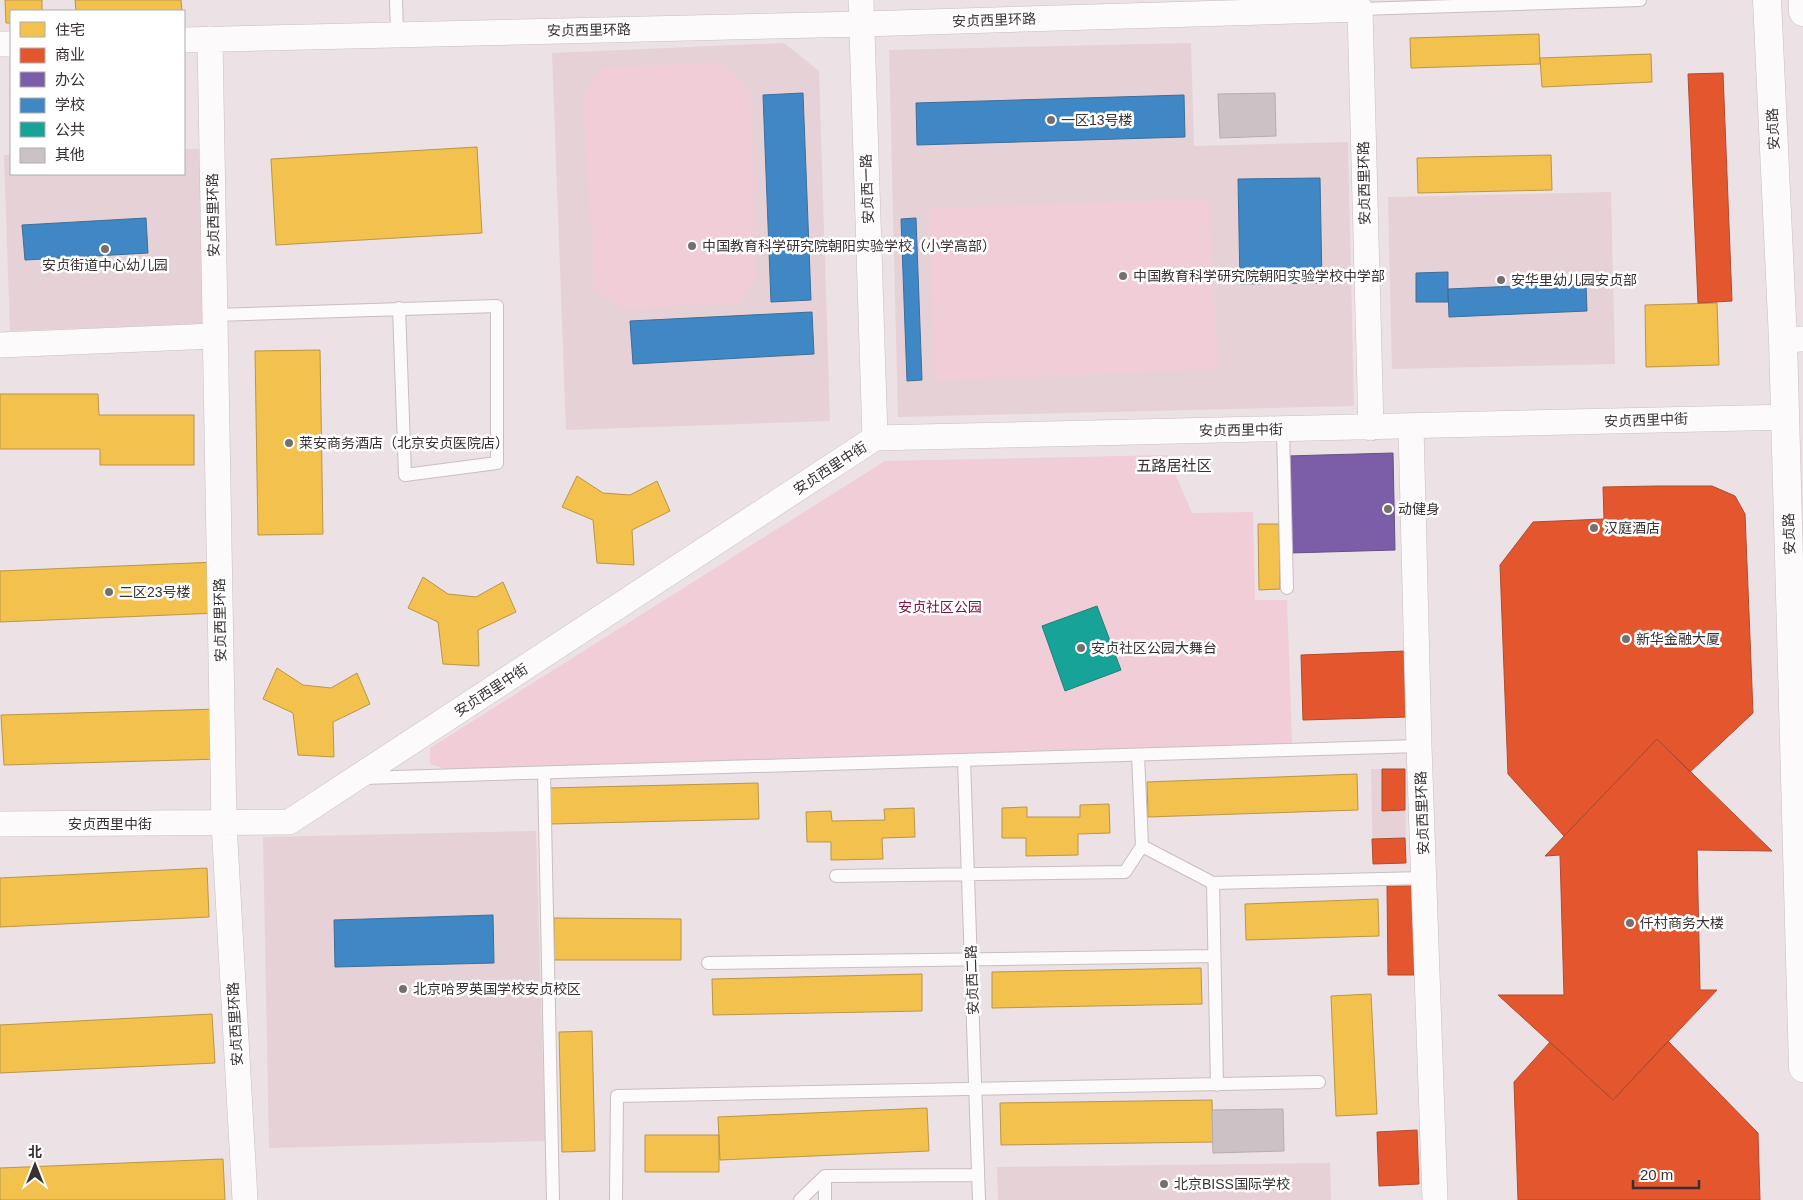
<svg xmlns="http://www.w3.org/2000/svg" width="1803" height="1200" viewBox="0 0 1803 1200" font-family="Arial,'Noto Sans SC',sans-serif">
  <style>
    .built { fill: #e6d1d6 }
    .green { fill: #f1cdd7 }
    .homes { fill: #f2c14e; stroke: #ba9646 }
    .shops { fill: #e4572e; stroke: #b04b2f }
    .offices { fill: #7b5ea7; stroke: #675084 }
    .schools { fill: #3f88c5; stroke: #3d6e99 }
    .public { fill: #17a398; stroke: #218079 }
    .building { fill: #cac2c4; stroke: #b6adaf }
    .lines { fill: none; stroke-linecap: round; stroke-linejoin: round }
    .service-casing { stroke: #c7bfc1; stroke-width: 14 }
    .minor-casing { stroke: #c7bfc1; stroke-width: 26 }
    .tertiary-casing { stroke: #c7bfc1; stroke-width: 29 }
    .service { stroke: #fcfafb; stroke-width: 12 }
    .minor { stroke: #fcfafb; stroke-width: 25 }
    .tertiary { stroke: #fcfafb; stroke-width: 28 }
    .poi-dot { fill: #776e70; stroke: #fff; stroke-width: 2 }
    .labels { text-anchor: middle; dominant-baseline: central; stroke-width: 5; stroke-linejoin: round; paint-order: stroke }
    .street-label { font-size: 14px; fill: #383032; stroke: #fff }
    .poi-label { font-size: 14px; fill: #383032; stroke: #fff; text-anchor: start }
    .park-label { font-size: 14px; fill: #811242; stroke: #fff }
    .neighbourhood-label { font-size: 15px; fill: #383032; stroke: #fff }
  </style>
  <rect width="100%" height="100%" fill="#ece1e4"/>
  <!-- built -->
  <path class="built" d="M 784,43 L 819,71 L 830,421 L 566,430 L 552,53 Z
    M 1191,43 L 1194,146 L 1348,142 L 1354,406 L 898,417 L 889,50 Z
    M 184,149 L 199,149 L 205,324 L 10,331 L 4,155 L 11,155 L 11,174 L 184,174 Z
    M 1611,192 L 1615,364 L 1392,369 L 1388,197 Z
    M 1371,769 L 1405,769 L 1406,863 L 1373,864 Z
    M 536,831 L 545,1141 L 269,1148 L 263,837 Z
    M 1330,1163 L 1331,1200 L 998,1200 L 997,1167 Z"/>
  <!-- green -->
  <path class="green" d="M 719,62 L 750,88 L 756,276 L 741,303 L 625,309 L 594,291 L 583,99 L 601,68 Z
    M 1209,199 L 1218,369 L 935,381 L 929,208 Z
    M 1167,455 L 1192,513 L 1253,512 L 1255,600 L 1287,600 L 1292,743 L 445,769 L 430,764 L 430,748 L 885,461 Z"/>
  <!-- homes -->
  <path class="homes" d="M 5,0 L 42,0 L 42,11 L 11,11 L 11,23 L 6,23 Z
    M 75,0 L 181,0 L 182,11 L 76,11 Z
    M 1539,34 L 1540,64 L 1411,68 L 1410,38 Z
    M 1651,54 L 1652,82 L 1542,87 L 1540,58 Z
    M 477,147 L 482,233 L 276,245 L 271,159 Z
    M 1551,155 L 1552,190 L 1418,193 L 1417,158 Z
    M 1717,303 L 1719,365 L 1646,367 L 1645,305 Z
    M 320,350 L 323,534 L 258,535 L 255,351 Z
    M 0,394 L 98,394 L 99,415 L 194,415 L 194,465 L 100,465 L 100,449 L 0,449 Z
    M 577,476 L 603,493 L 630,495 L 657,481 L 670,511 L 632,530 L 634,565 L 597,563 L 593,520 L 562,507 Z
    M 1258,524 L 1279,524 L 1280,589 L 1259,590 Z
    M 217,562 L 218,613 L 0,622 L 0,571 Z
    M 423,577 L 448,594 L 476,597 L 503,582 L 516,612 L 478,630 L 479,666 L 443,664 L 438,622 L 408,608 Z
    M 277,668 L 303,685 L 331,688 L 357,673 L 370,704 L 333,722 L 334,757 L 298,755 L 293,713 L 263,699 Z
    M 219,709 L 220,759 L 4,765 L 1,715 Z
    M 1357,774 L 1358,810 L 1148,817 L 1147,782 Z
    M 758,783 L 759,819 L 550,824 L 549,788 Z
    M 1109,804 L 1110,833 L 1078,834 L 1078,855 L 1026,856 L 1026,838 L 1002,838 L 1002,808 L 1027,807 L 1027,817 L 1080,817 L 1080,805 Z
    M 914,808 L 915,837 L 882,838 L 883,859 L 831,860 L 831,842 L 807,842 L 806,812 L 831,811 L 832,821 L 885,820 L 884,809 Z
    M 207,868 L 209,917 L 0,927 L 0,878 Z
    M 1378,899 L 1379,936 L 1246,940 L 1245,904 Z
    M 554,918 L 681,919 L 681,960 L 554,960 Z
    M 1201,968 L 1202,1004 L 992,1008 L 992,972 Z
    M 922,974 L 922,1011 L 713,1015 L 712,979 Z
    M 1371,994 L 1377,1114 L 1336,1116 L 1331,996 Z
    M 212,1014 L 215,1063 L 0,1073 L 0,1025 Z
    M 592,1031 L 595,1151 L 562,1152 L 559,1032 Z
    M 1212,1100 L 1213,1142 L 1001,1145 L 1000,1103 Z
    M 927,1108 L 929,1151 L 720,1160 L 718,1117 Z
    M 645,1135 L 719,1135 L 719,1172 L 645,1172 Z
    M 223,1159 L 225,1200 L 0,1200 L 0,1168 Z"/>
  <!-- shops -->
  <path class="shops" d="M 1723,73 L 1732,301 L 1698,303 L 1688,74 Z
    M 1657,486 L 1712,486 L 1735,496 L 1745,514 L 1753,713 L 1690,772 L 1657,739 L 1564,836 L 1508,774 L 1500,565 L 1533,522 L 1604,519 L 1603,487 Z
    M 1406,651 L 1408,717 L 1303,720 L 1301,655 Z
    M 1657,739 L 1772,851 L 1697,850 L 1700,990 L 1717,990 L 1613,1100 L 1498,995 L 1564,995 L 1560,855 L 1545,856 Z
    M 1382,769 L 1405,769 L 1405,810 L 1382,811 Z
    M 1405,838 L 1406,863 L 1373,864 L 1372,839 Z
    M 1387,886 L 1413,886 L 1414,975 L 1388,975 Z
    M 1668,1041 L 1758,1133 L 1760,1200 L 1518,1200 L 1514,1082 L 1550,1042 L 1613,1100 Z
    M 1417,1130 L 1419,1184 L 1379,1186 L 1377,1132 Z"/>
  <!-- offices -->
  <path class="offices" d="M 1393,453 L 1395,550 L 1290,553 L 1287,456 Z"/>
  <!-- schools -->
  <path class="schools" d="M 803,93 L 811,300 L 771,302 L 763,95 Z
    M 1184,95 L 1185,137 L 917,145 L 916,103 Z
    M 1320,178 L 1322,283 L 1240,284 L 1238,179 Z
    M 146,218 L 148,253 L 25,260 L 22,225 Z
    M 916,218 L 922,380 L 907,381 L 901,219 Z
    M 1448,272 L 1448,302 L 1416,302 L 1416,273 Z
    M 1586,283 L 1587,311 L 1449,317 L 1448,289 Z
    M 812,312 L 814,354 L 633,364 L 630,321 Z
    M 493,915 L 494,963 L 335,967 L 334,920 Z"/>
  <!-- public -->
  <path class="public" d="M 1097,606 L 1121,670 L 1065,691 L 1042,626 Z"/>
  <!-- building -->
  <path class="building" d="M 1275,93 L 1276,136 L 1220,138 L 1218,94 Z
    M 1283,1109 L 1284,1151 L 1213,1153 L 1212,1110 Z"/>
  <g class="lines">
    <!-- service casing -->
    <g class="service-casing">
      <path id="service" d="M 396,0 L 397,35
        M 1360,9 L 1640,0
        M 214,315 L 497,306 L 497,463 L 405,475 L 399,308
        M 1283,430 L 1287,588
        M 964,760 L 979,1200
        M 544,773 L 553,1200
        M 363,778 L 1419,746
        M 1142,846 L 1213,883 L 1217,1085
        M 836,876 L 1125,872 L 1142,846 L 1138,755
        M 1213,883 L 1424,878
        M 708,963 L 1214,956
        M 616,1200 L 617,1096 L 1319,1082
        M 800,1200 L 825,1176
        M 825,1200 L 825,1176 L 978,1175"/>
    </g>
    <!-- minor casing -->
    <g class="minor-casing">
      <path id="minor" d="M 861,0 L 875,438
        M 210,39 L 224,823 L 245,1200
        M 184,40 L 862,24 L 1360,9 L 1371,428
        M 0,44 L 11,44
        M 1783,340 L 1803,339
        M 0,345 L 214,336
        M 1411,427 L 1419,746 L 1435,1200
        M 0,824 L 289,822 L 875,438 L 1786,417"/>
    </g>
    <!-- tertiary casing -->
    <g class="tertiary-casing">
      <path id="tertiary" d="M 1767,0 L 1783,340 L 1803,1068
        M 1803,0 L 1803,12"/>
    </g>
    <!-- service -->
    <use href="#service" class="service"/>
    <!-- minor -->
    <use href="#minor" class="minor"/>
    <!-- tertiary -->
    <use href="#tertiary" class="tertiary"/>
  </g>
  <!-- markers -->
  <g class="poi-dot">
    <circle cx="1051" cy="120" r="5"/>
    <circle cx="692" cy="246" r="5"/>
    <circle cx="105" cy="249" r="5"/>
    <circle cx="1123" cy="276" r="5"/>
    <circle cx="1501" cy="280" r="5"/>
    <circle cx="289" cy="443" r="5"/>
    <circle cx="1388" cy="509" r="5"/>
    <circle cx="1594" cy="528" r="5"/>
    <circle cx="109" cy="592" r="5"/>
    <circle cx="1626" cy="639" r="5"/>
    <circle cx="1081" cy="648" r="5"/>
    <circle cx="1630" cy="923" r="5"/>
    <circle cx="403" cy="989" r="5"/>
    <circle cx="1164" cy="1184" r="5"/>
  </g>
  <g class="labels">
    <!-- street labels -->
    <g class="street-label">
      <text transform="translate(994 20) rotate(-2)">安贞西里环路</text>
      <text transform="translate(589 30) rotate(-1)">安贞西里环路</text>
      <text transform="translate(1773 129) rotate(-93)">安贞路</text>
      <text transform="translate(1364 183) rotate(-91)">安贞西里环路</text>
      <text transform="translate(867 189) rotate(-92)">安贞西一路</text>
      <text transform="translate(213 215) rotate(-91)">安贞西里环路</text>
      <text transform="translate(1646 420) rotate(-2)">安贞西里中街</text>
      <text transform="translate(1241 430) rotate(-1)">安贞西里中街</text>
      <text transform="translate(830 468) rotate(-33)">安贞西里中街</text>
      <text transform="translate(1789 534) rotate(-92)">安贞路</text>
      <text transform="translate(220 620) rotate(-91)">安贞西里环路</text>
      <text transform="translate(491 690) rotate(-33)">安贞西里中街</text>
      <text transform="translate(1422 813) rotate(-92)">安贞西里环路</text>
      <text x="110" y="824">安贞西里中街</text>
      <text transform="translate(972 980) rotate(-92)">安贞西二路</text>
      <text transform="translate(235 1024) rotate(-93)">安贞西里环路</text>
    </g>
    <!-- poi labels -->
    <g class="poi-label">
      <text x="1061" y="120">一区13号楼</text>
      <text x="702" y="246">中国教育科学研究院朝阳实验学校（小学高部）</text>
      <text x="105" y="265" text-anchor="middle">安贞街道中心幼儿园</text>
      <text x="1133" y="276">中国教育科学研究院朝阳实验学校中学部</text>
      <text x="1511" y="280">安华里幼儿园安贞部</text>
      <text x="299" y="443">莱安商务酒店（北京安贞医院店）</text>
      <text x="1398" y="509">动健身</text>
      <text x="1604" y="528">汉庭酒店</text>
      <text x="119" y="592">二区23号楼</text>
      <text x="1636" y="639">新华金融大厦</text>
      <text x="1091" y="648">安贞社区公园大舞台</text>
      <text x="1640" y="923">仟村商务大楼</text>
      <text x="413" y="989">北京哈罗英国学校安贞校区</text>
      <text x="1174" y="1184">北京BISS国际学校</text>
    </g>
    <!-- park labels -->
    <g class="park-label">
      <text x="940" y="607">安贞社区公园</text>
    </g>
    <!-- neighbourhood labels -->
    <g class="neighbourhood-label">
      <text x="1174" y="465">五路居社区</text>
    </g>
  </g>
  <!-- legend -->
  <rect x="10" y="10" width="175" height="165" fill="#ffffff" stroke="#afacad"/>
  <rect x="20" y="22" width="25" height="15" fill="#f2c14e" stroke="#afacad"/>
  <text x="55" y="35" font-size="15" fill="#383032">住宅</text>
  <rect x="20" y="48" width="25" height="15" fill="#e4572e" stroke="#afacad"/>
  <text x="55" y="60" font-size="15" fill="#383032">商业</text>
  <rect x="20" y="72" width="25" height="15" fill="#7b5ea7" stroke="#afacad"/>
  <text x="55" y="85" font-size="15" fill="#383032">办公</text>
  <rect x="20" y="98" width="25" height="15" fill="#3f88c5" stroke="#afacad"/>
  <text x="55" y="110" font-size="15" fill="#383032">学校</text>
  <rect x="20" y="122" width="25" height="15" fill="#17a398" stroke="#afacad"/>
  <text x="55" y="135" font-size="15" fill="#383032">公共</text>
  <rect x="20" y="148" width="25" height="15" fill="#cac2c4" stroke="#afacad"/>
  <text x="55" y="160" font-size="15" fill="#383032">其他</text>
  <!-- north arrow -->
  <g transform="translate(35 1165)" stroke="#ffffff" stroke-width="4" paint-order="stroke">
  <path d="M0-4L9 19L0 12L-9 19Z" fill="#383032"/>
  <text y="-8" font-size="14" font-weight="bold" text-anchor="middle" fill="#383032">北</text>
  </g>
  <!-- scale -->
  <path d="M1633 1180v8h66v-8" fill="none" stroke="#383032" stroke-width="2.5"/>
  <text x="1640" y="1180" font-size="15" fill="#383032" stroke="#ffffff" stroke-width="4" paint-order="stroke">20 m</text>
</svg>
